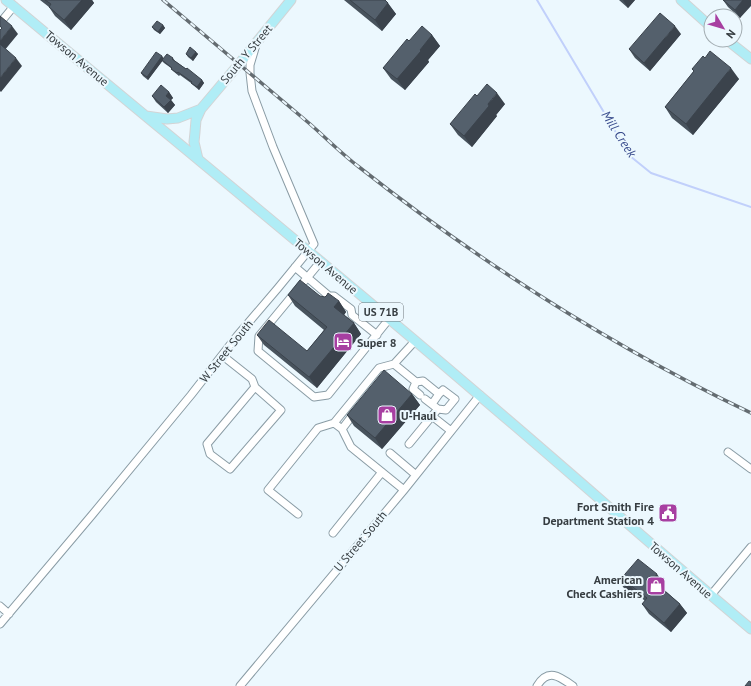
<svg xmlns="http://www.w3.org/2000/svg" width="751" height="686" viewBox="0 0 751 686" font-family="'PT Sans',sans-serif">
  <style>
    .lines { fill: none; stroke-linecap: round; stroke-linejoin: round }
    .stream { stroke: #c1d0fb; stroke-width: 2 }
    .minor-casing { stroke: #8a9ca5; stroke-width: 9 }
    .major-casing { stroke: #d3d4d5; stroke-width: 11 }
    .minor { stroke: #fff; stroke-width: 7 }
    .major { stroke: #b0edf6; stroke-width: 9 }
    .rail-casing { stroke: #646c71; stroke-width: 3.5 }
    .rail { stroke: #ecf8fe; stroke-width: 2; stroke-dasharray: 6; stroke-linecap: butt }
    .wall { fill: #48535d }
    .shaded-wall { fill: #3b434c }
    .building { fill: #54606c; stroke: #3b434c }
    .labels { text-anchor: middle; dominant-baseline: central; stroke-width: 4; stroke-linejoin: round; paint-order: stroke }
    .shield { fill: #ecf8fe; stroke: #6d757a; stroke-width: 1 }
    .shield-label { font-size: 11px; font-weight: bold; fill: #363d41 }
    .street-label { font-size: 12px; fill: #363d41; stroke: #ecf8fe }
    .poi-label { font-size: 12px; font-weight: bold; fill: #363d41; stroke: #ecf8fe; text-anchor: start }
    .water-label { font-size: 13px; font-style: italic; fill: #3b4e8e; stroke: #ecf8fe }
  </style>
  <rect width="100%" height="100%" fill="#ecf8fe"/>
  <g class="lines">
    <!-- stream -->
    <path class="stream" d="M 537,0 L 630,156 L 651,173 L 751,207"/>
    <!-- minor casing -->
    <g class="minor-casing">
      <path id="minor" d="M 0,23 L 14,6
        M 321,261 L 259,336 L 258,351 L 314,397 L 328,395 L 389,319
        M 295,267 L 329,296 L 334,296 L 351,309 L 352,315 L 377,335
        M 223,356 L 252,379 L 255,387 L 207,444 L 210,454 L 230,469 L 281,410 L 255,387
        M 394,364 L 416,382 L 423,381 L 439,394 L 432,404
        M 416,382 L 413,389 L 420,395
        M 425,399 L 438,409 L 432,416 L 451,431
        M 438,409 L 446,410 L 455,399 L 443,390 L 439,394
        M 334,423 L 342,429 L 351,447 L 404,490
        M 342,429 L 355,412
        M 409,444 L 432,416
        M 728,452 L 751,469
        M 390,453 L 416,475
        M 298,514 L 268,490 L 318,428 L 334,423 L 379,368 L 394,364 L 415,341
        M 333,533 L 382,472
        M 711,595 L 751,547
        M 0,606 L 9,614
        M 0,624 L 92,515 L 191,395 L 237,336 L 278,288 L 314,244 L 273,147 L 252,91 L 250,73 L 250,65 L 256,45
        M 240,686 L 404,490 L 480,395
        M 537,686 C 548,668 559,676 573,686"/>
    </g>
    <!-- major casing -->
    <g class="major-casing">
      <path id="major" d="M 6,0 C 164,132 324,262 480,396 C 571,473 660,553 751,629
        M 681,0 L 711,27
        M 727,40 L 751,59
        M 146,116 L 167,119 L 178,118 L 201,109
        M 198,159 L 194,142 L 195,132 L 196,120 L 201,109 L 239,64 L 291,0"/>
    </g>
    <!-- minor -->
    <use href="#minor" class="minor"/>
    <!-- major -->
    <use href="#major" class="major"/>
    <!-- rail casing -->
    <g class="rail-casing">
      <path id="rail" d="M 163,0 C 212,41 261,83 310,124 C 326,138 342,154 359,167 C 481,263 611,346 751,413"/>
    </g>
    <!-- rail -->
    <use href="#rail" class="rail"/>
  </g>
  <!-- wall -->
  <path class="wall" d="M 40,0 L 92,0 L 94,3 L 71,30 L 55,16 L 49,7 Z
    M 344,0 L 385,0 L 396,14 L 382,31 Z
    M 619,0 L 635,0 L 628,8 Z
    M 723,0 L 751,0 L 740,18 L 728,7 Z
    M 163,25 L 165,28 L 160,34 L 154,30 L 152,27 Z
    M 681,34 L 650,71 L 635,58 L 629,49 Z
    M 432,35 L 440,46 L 428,60 L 429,62 L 405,90 L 391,79 L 383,68 L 409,41 Z
    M 196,52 L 198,54 L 193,61 L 188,57 L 186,54 Z
    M 162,56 L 163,59 L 173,58 L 175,61 L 202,80 L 204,83 L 199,90 L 193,85 L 191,83 L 180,75 L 179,76 L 173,71 L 171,68 L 164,63 L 162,61 L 148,80 L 143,76 L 141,73 Z
    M 705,58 L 739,79 L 693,135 L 672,118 L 665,107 L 694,71 L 692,69 Z
    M 169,92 L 173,98 L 171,100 L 175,105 L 168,113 L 156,102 L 152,96 Z
    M 477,96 L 505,104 L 496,115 L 497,116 L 472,147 L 458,135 L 450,124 Z
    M 288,295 L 339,301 L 346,312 L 344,315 L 354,323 L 361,334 L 317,388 L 264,345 L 257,335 L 307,351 L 324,330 L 295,306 Z
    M 412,394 L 420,405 L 382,449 L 354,426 L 347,415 Z
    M 619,581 L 664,584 L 661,587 L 680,604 L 687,613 L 671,632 L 649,614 L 642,604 L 645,601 L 636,593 L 633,597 L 626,591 Z"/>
  <!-- shaded-wall -->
  <path class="shaded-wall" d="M 82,0 L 92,0 L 94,3 L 71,30 L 64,20 Z
    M 623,0 L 635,0 L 628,8 Z
    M 743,0 L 751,0 L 751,6 L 740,18 L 735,10 Z
    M 388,3 L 396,14 L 382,31 L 375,20 Z
    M 163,25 L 165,28 L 160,34 L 158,32 Z
    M 12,26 L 18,34 L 4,51 L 0,46 L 0,41 Z
    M 675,26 L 681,34 L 650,71 L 644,63 Z
    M 432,35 L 440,46 L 428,60 L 429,62 L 405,90 L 397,79 L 420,50 Z
    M 196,52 L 198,54 L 193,61 L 191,58 Z
    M 162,56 L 164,59 L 148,80 L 147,77 Z
    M 16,58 L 22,66 L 1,92 L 0,91 L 0,78 Z
    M 731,68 L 739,79 L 693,135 L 686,124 Z
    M 202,80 L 204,83 L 199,90 L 197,87 Z
    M 169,92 L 173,98 L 171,100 L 175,105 L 168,113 L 164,107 L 166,96 Z
    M 497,93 L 505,104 L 496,115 L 497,116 L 472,147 L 464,136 Z
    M 339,301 L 346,312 L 342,318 L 334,307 Z
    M 354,323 L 361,334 L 317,388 L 309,377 Z
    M 412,394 L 420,405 L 382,449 L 375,438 Z
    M 657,574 L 664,584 L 659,590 L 652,580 Z
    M 629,584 L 636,593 L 633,597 L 626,587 Z
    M 680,604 L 687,613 L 671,632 L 664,623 Z"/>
  <!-- building -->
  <path class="building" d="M 45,0 L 82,0 L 64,20 L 49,7 L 51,4 Z
    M 350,0 L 385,0 L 388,3 L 375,20 Z
    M 723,0 L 743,0 L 735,10 Z
    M 660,13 L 675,26 L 644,63 L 629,49 Z
    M 0,16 L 12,26 L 0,41 L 0,30 L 2,28 L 0,26 Z
    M 157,21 L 163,25 L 158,32 L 152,27 Z
    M 422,26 L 432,35 L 420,50 L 421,51 L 397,79 L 383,68 L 407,39 L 409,41 Z
    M 0,44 L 16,58 L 0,78 Z
    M 190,47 L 196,52 L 191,58 L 186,54 Z
    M 710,51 L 731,68 L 686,124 L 665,107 L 694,71 L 692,69 L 703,56 L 705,58 Z
    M 156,52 L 162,56 L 147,77 L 141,73 Z
    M 167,54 L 173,58 L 172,59 L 186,69 L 187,68 L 202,80 L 197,87 L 191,83 L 192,82 L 178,72 L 177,73 L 171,69 L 172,68 L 162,60 Z
    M 487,84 L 497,93 L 488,104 L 489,106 L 464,136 L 450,124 L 475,94 L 477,96 Z
    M 161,85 L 169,92 L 166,96 L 171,100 L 164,107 L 152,96 Z
    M 300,280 L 320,296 L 325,297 L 327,295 L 328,293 L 339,301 L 334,307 L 354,323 L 309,377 L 257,335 L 269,320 L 307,351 L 327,327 L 288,295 Z
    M 384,370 L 412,394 L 375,438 L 347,415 Z
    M 638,559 L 657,574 L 652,580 L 680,604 L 664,623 L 642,604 L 647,598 L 629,584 L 626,587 L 619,581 Z
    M 749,681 L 751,682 L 751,686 L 745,686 Z"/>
  <!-- icons -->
  <defs>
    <g id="hotel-square" transform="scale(1)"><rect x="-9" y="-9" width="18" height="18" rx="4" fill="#a73fa1" stroke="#ecf8fe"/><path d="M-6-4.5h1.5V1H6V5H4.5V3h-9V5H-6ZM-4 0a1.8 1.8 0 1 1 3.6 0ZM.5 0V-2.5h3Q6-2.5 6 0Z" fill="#fff"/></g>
    <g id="shop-square" transform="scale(1)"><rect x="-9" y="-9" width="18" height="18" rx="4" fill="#a73fa1" stroke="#ecf8fe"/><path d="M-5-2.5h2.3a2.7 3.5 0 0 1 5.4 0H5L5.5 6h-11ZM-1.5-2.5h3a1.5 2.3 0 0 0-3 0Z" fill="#fff"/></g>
    <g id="civic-square" transform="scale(1)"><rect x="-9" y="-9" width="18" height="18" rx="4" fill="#a73fa1" stroke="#ecf8fe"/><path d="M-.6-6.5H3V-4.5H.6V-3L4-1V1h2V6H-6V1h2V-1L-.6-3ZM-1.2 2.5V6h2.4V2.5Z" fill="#fff"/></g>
  </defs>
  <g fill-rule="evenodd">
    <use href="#hotel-square" x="343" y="342"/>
    <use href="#shop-square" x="387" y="415"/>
    <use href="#civic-square" x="668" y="513"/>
    <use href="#shop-square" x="656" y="586"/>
  </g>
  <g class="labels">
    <!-- shield labels -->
    <rect class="shield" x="359" y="303" width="44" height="18" rx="3"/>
    <g class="shield-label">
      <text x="381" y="312">US 71B</text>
    </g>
    <!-- street labels -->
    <g class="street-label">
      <text transform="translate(246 54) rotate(-50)">South Y Street</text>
      <text transform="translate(77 58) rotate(40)">Towson Avenue</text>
      <text transform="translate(326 266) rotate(40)">Towson Avenue</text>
      <text transform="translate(226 351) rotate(-51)">W Street South</text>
      <text transform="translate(360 541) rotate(-50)">U Street South</text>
      <text transform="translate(681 570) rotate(41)">Towson Avenue</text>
    </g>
    <!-- poi labels -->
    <g class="poi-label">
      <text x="357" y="342">Super 8</text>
      <text x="401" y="415">U-Haul</text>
      <text x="654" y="506" text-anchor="end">Fort Smith Fire<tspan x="654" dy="14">Department Station 4</tspan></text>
      <text x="642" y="579" text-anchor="end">American<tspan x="642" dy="14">Check Cashiers</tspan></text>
    </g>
    <!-- water labels -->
    <g class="water-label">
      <text transform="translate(619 134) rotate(57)">Mill Creek</text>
    </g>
  </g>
  <!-- north arrow -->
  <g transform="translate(723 28) rotate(128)"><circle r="19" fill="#ecf8fe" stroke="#a3adb2"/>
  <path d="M0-3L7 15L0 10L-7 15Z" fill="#a73fa1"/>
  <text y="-6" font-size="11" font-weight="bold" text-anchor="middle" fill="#363d41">N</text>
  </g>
</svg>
